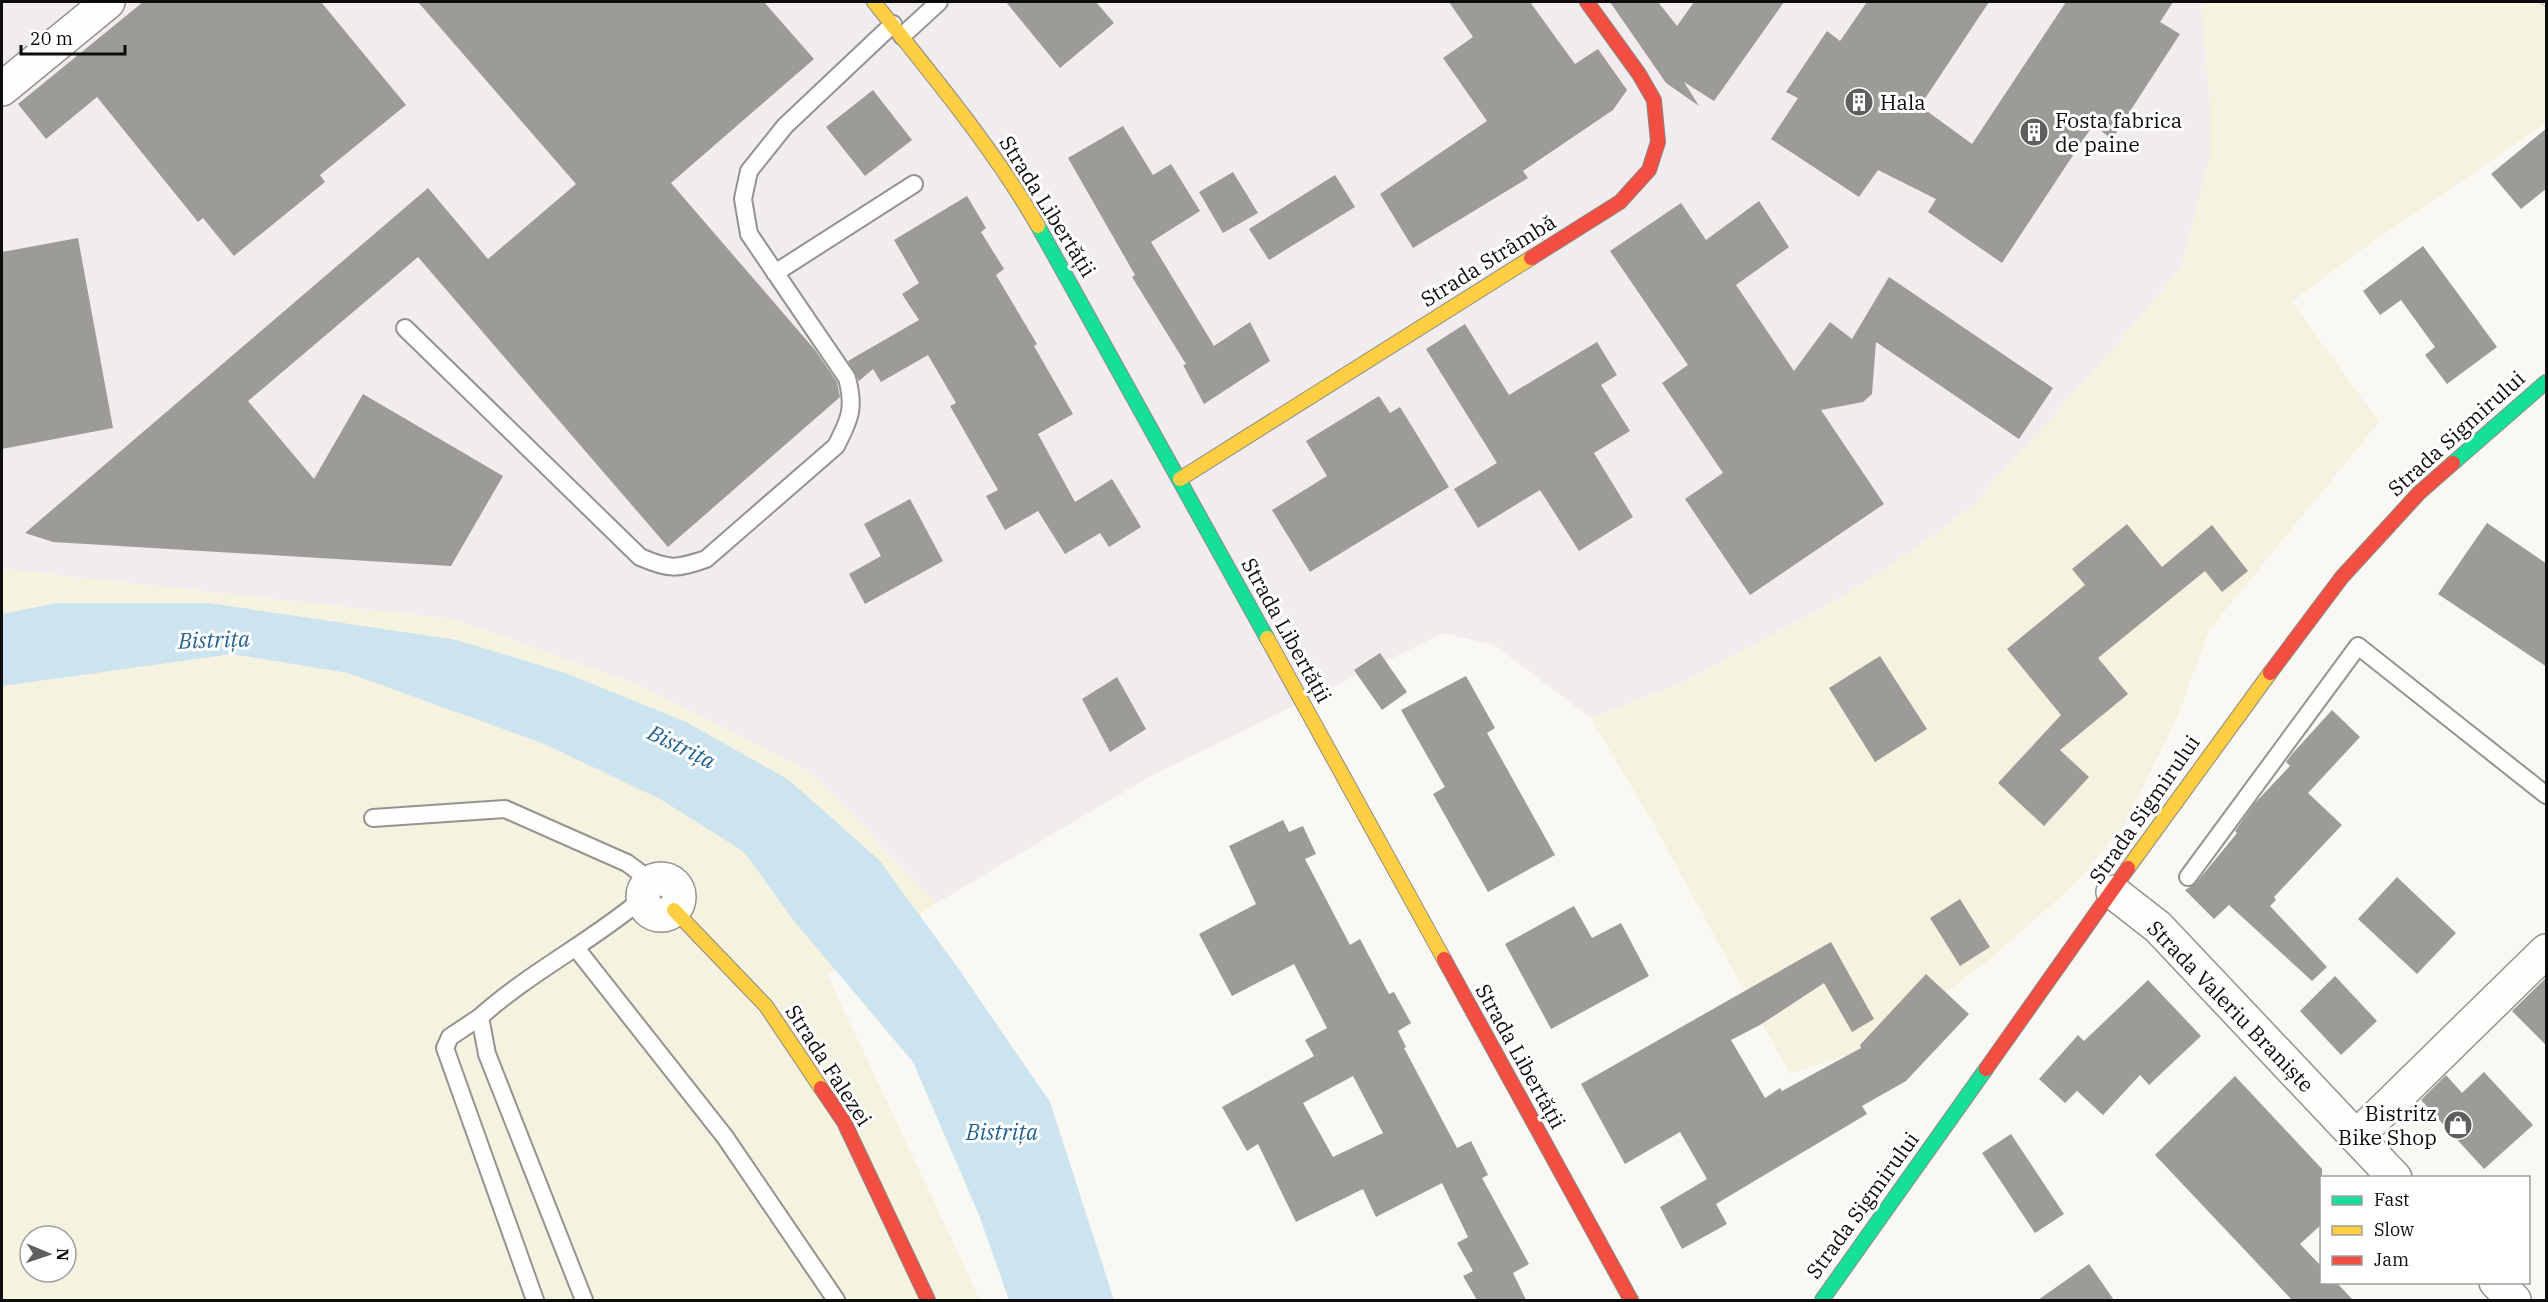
<svg xmlns="http://www.w3.org/2000/svg" width="2548" height="1302" viewBox="0 0 2548 1302" font-family="'IBM Plex Serif',serif">
  <style>
    .industrial { fill: #f1ecee }
    .farmland { fill: #f5f2e0; fill-rule: evenodd }
    .water { fill: #cce4f0 }
    .building { fill: #9d9b98; fill-rule: evenodd }
    .lines { fill: none; stroke-linecap: round; stroke-linejoin: round }
    .lane-casing { stroke: #949390; stroke-width: 20 }
    .street-casing { stroke: #949390; stroke-width: 36 }
    .fast-casing { stroke: #8a8987; stroke-width: 16 }
    .slow-casing { stroke: #8a8987; stroke-width: 16 }
    .jam-casing { stroke: #8a8987; stroke-width: 16 }
    .lane { stroke: #fefefd; stroke-width: 16 }
    .street { stroke: #fefefd; stroke-width: 33 }
    .fast { stroke: #16e098; stroke-width: 14 }
    .slow { stroke: #ffcf43; stroke-width: 14 }
    .jam { stroke: #f24e42; stroke-width: 14 }
    .rail-casing { stroke: #d5c7c7; stroke-width: 7 }
    .rail { stroke: #fff; stroke-width: 4.5; stroke-dasharray: 14; stroke-linecap: butt }
    .labels { text-anchor: middle; dominant-baseline: central; stroke-width: 6; stroke-linejoin: round; paint-order: stroke }
    .poi-label { font-size: 21px; fill: #0d0d0d; stroke: #fff; text-anchor: start }
    .street-label { font-size: 21px; fill: #0d0d0d; stroke: #fff }
    .water-label { font-size: 22px; font-style: italic; fill: #246291; stroke: #fff }
  </style>
  <rect width="100%" height="100%" fill="#faf8f2"/>
  <!-- industrial -->
  <path class="industrial" d="M 2,2 L 2201,2 L 2210,101 L 2210,158 L 2181,268 L 2114,348 L 1973,505 L 1912,551 L 1842,597 L 1682,683 L 1591,718 L 1494,645 L 1443,633 L 1149,777 L 937,903 L 810,772 L 639,685 L 453,619 L 2,569 Z"/>
  <!-- farmland -->
  <path class="farmland" d="M 2201,2 L 2546,2 L 2546,123 L 2348,259 L 2292,302 L 2379,422 L 2209,630 L 2179,713 L 2124,825 L 2075,884 L 1986,962 L 1874,1046 L 1790,1074 L 1653,823 L 1591,718 L 1682,683 L 1842,597 L 1912,551 L 1973,505 L 2114,348 L 2181,268 L 2210,158 L 2210,101 Z
    M 2,569 L 453,619 L 639,685 L 810,772 L 937,903 L 827,974 L 980,1300 L 2,1300 ZM 30,1236 L 66,1236 L 66,1272 L 30,1272 Z"/>
  <!-- water -->
  <path class="water" d="M 57,603 L 209,603 L 457,640 L 568,674 L 686,722 L 789,780 L 879,860 L 958,968 L 1050,1102 L 1114,1300 L 1009,1300 L 979,1215 L 913,1062 L 794,921 L 744,852 L 660,799 L 542,743 L 348,673 L 232,654 L 2,686 L 2,614 Z"/>
  <!-- building -->
  <path class="building" d="M 143,2 L 321,2 L 406,105 L 320,175 L 325,182 L 234,256 L 203,218 L 198,222 L 97,97 L 46,139 L 18,104 Z
    M 418,2 L 764,2 L 814,59 L 671,183 L 815,350 L 837,382 L 840,397 L 668,547 L 418,257 L 248,401 L 314,479 L 363,394 L 503,476 L 451,566 L 53,542 L 25,533 L 428,188 L 488,259 L 576,184 Z
    M 1006,2 L 1096,2 L 1114,23 L 1060,68 Z
    M 1449,2 L 1530,2 L 1575,64 L 1598,49 L 1627,90 L 1613,110 L 1523,171 L 1528,178 L 1413,248 L 1380,194 L 1487,121 L 1443,58 L 1473,37 Z
    M 1610,2 L 1658,2 L 1677,26 L 1694,2 L 1784,2 L 1714,101 L 1684,82 L 1699,106 L 1666,83 Z
    M 1867,2 L 1989,2 L 1920,106 L 1972,144 L 2066,2 L 2173,2 L 2160,22 L 2180,34 L 2112,139 L 2093,125 L 2002,263 L 1928,212 L 1936,199 L 1878,170 L 1859,197 L 1771,139 L 1798,98 L 1786,92 L 1827,31 L 1840,41 Z
    M 873,90 L 912,140 L 865,176 L 826,127 Z
    M 1123,126 L 1153,175 L 1171,164 L 1200,211 L 1151,242 L 1214,346 L 1250,322 L 1270,361 L 1204,404 L 1183,365 L 1186,364 L 1132,277 L 1135,275 L 1068,158 Z
    M 2547,128 L 2547,188 L 2521,209 L 2491,174 Z
    M 1233,172 L 1258,213 L 1223,233 L 1199,192 Z
    M 1335,175 L 1355,207 L 1269,260 L 1249,229 Z
    M 967,196 L 986,228 L 981,232 L 1004,269 L 996,275 L 1037,344 L 1034,346 L 1073,414 L 1038,434 L 1075,502 L 1112,479 L 1141,527 L 1109,547 L 1100,533 L 1065,554 L 1038,511 L 1005,530 L 986,496 L 998,490 L 950,406 L 956,403 L 928,355 L 881,382 L 873,369 L 859,381 L 848,361 L 919,320 L 902,294 L 919,283 L 894,240 Z
    M 1759,201 L 1789,247 L 1736,285 L 1794,371 L 1830,322 L 1852,339 L 1889,277 L 2053,388 L 2019,439 L 1876,342 L 1872,394 L 1863,402 L 1821,410 L 1884,504 L 1750,595 L 1685,499 L 1723,473 L 1662,383 L 1688,365 L 1610,251 L 1681,203 L 1706,240 Z
    M 78,238 L 113,428 L 2,449 L 2,252 Z
    M 2423,246 L 2497,347 L 2447,384 L 2425,355 L 2435,347 L 2401,300 L 2380,315 L 2363,291 Z
    M 1465,324 L 1509,395 L 1597,342 L 1617,375 L 1601,385 L 1630,431 L 1594,453 L 1633,517 L 1579,551 L 1540,490 L 1478,528 L 1454,489 L 1497,463 L 1426,349 Z
    M 1379,396 L 1390,413 L 1400,407 L 1449,487 L 1310,572 L 1272,510 L 1327,476 L 1306,441 Z
    M 910,499 L 943,561 L 865,604 L 849,574 L 881,556 L 864,524 Z
    M 2487,523 L 2547,564 L 2547,667 L 2438,594 Z
    M 2127,524 L 2162,567 L 2212,525 L 2248,571 L 2222,592 L 2205,571 L 2098,658 L 2128,694 L 2060,750 L 2089,777 L 2044,826 L 1998,783 L 2061,715 L 2007,649 L 2085,585 L 2072,569 Z
    M 1380,653 L 1407,692 L 1382,710 L 1354,670 Z
    M 1880,656 L 1927,729 L 1875,762 L 1829,688 Z
    M 1466,676 L 1495,728 L 1487,733 L 1555,855 L 1488,892 L 1433,794 L 1445,787 L 1401,710 Z
    M 1117,677 L 1146,729 L 1110,752 L 1082,699 Z
    M 2332,710 L 2360,737 L 2308,793 L 2342,825 L 2274,897 L 2276,900 L 2270,906 L 2327,967 L 2312,981 L 2229,905 L 2214,919 L 2185,890 L 2196,883 L 2237,833 L 2235,831 L 2254,804 L 2290,766 L 2286,762 L 2292,754 Z
    M 1283,820 L 1289,832 L 1303,826 L 1316,854 L 1305,859 L 1350,945 L 1360,939 L 1389,994 L 1394,992 L 1411,1023 L 1398,1031 L 1406,1047 L 1404,1048 L 1457,1148 L 1471,1141 L 1488,1175 L 1482,1178 L 1529,1264 L 1513,1273 L 1526,1300 L 1477,1300 L 1463,1276 L 1473,1271 L 1457,1243 L 1468,1237 L 1442,1183 L 1376,1217 L 1363,1189 L 1296,1222 L 1258,1144 L 1247,1151 L 1222,1107 L 1314,1056 L 1305,1040 L 1327,1028 L 1294,964 L 1232,996 L 1199,934 L 1256,904 L 1229,846 ZM 1353,1076 L 1383,1133 L 1333,1157 L 1303,1103 Z
    M 2397,877 L 2456,933 L 2417,974 L 2358,919 Z
    M 1960,899 L 1990,947 L 1960,966 L 1930,918 Z
    M 1574,906 L 1592,938 L 1621,923 L 1649,976 L 1551,1029 L 1505,944 Z
    M 1831,942 L 1874,1019 L 1852,1032 L 1824,983 L 1760,1025 L 1731,1040 L 1765,1098 L 1780,1088 L 1782,1091 L 1861,1048 L 1860,1045 L 1926,974 L 1969,1014 L 1906,1081 L 1862,1106 L 1867,1114 L 1716,1204 L 1727,1224 L 1682,1249 L 1660,1207 L 1707,1179 L 1680,1132 L 1625,1164 L 1581,1084 Z
    M 2335,976 L 2377,1021 L 2341,1055 L 2300,1011 Z
    M 2547,977 L 2547,1046 L 2512,1011 Z
    M 2148,980 L 2201,1036 L 2149,1085 L 2140,1075 L 2103,1115 L 2077,1091 L 2065,1103 L 2039,1079 L 2078,1035 L 2084,1041 Z
    M 2484,1072 L 2533,1125 L 2484,1169 L 2421,1100 L 2446,1075 L 2462,1093 Z
    M 2235,1076 L 2322,1169 L 2322,1224 L 2300,1244 L 2322,1267 L 2322,1282 L 2336,1282 L 2353,1300 L 2292,1300 L 2155,1155 Z
    M 2011,1134 L 2064,1214 L 2035,1233 L 1982,1153 Z
    M 2089,1264 L 2114,1300 L 2038,1300 Z"/>
  <g class="lines">
    <!-- lane casing -->
    <g class="lane-casing">
      <path id="lane" d="M 902,36 L 939,2
        M 775,273 L 914,184
        M 405,328 L 640,557 C 670,570 676,569 706,559 L 836,446 C 850,419 855,408 847,378 L 749,234 L 743,199 L 749,171 L 785,126 L 893,24
        M 373,818 L 505,809 L 627,863 L 651,881
        M 2188,877 L 2358,646 L 2546,795
        M 576,948 L 725,1137 L 836,1300
        M 480,1017 L 450,1037 L 445,1048 L 535,1300
        M 584,1300 L 487,1054 L 480,1017 C 530,972 591,942 642,899"/>
    </g>
    <!-- street casing -->
    <g class="street-casing">
      <path id="street" d="M 2,89 L 108,2
        M643 897a18 18 0 1 1 36 0a18 18 0 1 1-36 0Z
        M 2113,892 L 2158,927 L 2395,1178
        M 2356,1137 L 2546,951
        M 2496,1282 L 2514,1300"/>
    </g>
    <!-- fast casing -->
    <g class="fast-casing">
      <path id="fast" d="M 1038,226 L 1267,638
        M 2453,463 L 2546,382
        M 1822,1300 L 1986,1069"/>
    </g>
    <!-- slow casing -->
    <g class="slow-casing">
      <path id="slow" d="M 874,2 C 931,74 992,146 1038,226
        M 1180,479 L 1531,258
        M 1267,638 L 1444,959
        M 2128,868 L 2270,673
        M 674,910 L 766,1006 L 821,1088"/>
    </g>
    <!-- jam casing -->
    <g class="jam-casing">
      <path id="jam" d="M 1531,258 L 1620,202 L 1649,170 L 1658,142 L 1654,100 L 1639,74 L 1587,2
        M 2270,673 L 2342,577 L 2419,493 L 2453,463
        M 1444,959 L 1631,1300
        M 1986,1069 L 2128,868
        M 821,1088 L 844,1122 L 928,1300"/>
    </g>
    <!-- lane -->
    <use href="#lane" class="lane"/>
    <!-- street -->
    <use href="#street" class="street"/>
    <!-- fast -->
    <use href="#fast" class="fast"/>
    <!-- slow -->
    <use href="#slow" class="slow"/>
    <!-- jam -->
    <use href="#jam" class="jam"/>
    <!-- rail casing -->
    <g class="rail-casing">
      <path id="rail" d="M 2544,2 L 2546,3"/>
    </g>
    <!-- rail -->
    <use href="#rail" class="rail"/>
  </g>
  <!-- icons -->
  <defs>
    <g id="building-disc" transform="scale(1.5)"><circle r="9.5" fill="#605f5d" stroke="#fff"/><path d="M-4-6H4V6H1V3H-1V6H-4ZM-2.5-4.3h1.7v1.8h-1.7ZM.8-4.3h1.7v1.8H.8ZM-2.5-1h1.7V.8h-1.7ZM.8-1h1.7V.8H.8Z" fill="#fff"/></g>
    <g id="shop-disc" transform="scale(1.5)"><circle r="9.5" fill="#605f5d" stroke="#fff"/><path d="M-5-2.5h2.3a2.7 3.5 0 0 1 5.4 0H5L5.5 6h-11ZM-1.5-2.5h3a1.5 2.3 0 0 0-3 0Z" fill="#fff"/></g>
  </defs>
  <g fill-rule="evenodd">
    <use href="#building-disc" x="1859" y="102"/>
    <use href="#building-disc" x="2034" y="132"/>
    <use href="#shop-disc" x="2458" y="1125"/>
  </g>
  <g class="labels">
    <!-- poi labels -->
    <g class="poi-label">
      <text x="1880" y="102">Hala</text>
      <text x="2055" y="120">Fosta fabrica<tspan x="2055" dy="24">de paine</tspan></text>
      <text x="2437" y="1113" text-anchor="end">Bistritz<tspan x="2437" dy="24">Bike Shop</tspan></text>
    </g>
    <!-- street labels -->
    <g class="street-label">
      <text transform="translate(1048 206) rotate(58)">Strada Libertății</text>
      <text transform="translate(1488 260) rotate(-32)">Strada Strâmbă</text>
      <text transform="translate(2456 433) rotate(-42)">Strada Sigmirului</text>
      <text transform="translate(1287 630) rotate(61)">Strada Libertății</text>
      <text transform="translate(2144 809) rotate(-55)">Strada Sigmirului</text>
      <text transform="translate(2231 1006) rotate(46)">Strada Valeriu Braniște</text>
      <text transform="translate(1521 1056) rotate(61)">Strada Libertății</text>
      <text transform="translate(829 1065) rotate(57)">Strada Falezei</text>
      <text transform="translate(1862 1205) rotate(-54)">Strada Sigmirului</text>
    </g>
    <!-- water labels -->
    <g class="water-label">
      <text transform="translate(214 639) rotate(-2)">Bistrița</text>
      <text transform="translate(682 746) rotate(26)">Bistrița</text>
      <text x="1002" y="1131">Bistrița</text>
    </g>
  </g>
  <!-- border -->
  <rect width="2548" height="1302" fill="none" stroke="#0d0d0d" stroke-width="6"/>
  <!-- legend -->
  <rect x="2320" y="1176" width="210" height="108" fill="#ffffff" stroke="#9e9e9e" stroke-width="1.5"/>
  <rect x="2332" y="1196" width="30" height="9" fill="#16e098" stroke="#9e9e9e" stroke-width="1.5"/>
  <text x="2374" y="1206" font-size="18" fill="#0d0d0d">Fast</text>
  <rect x="2332" y="1226" width="30" height="9" fill="#ffcf43" stroke="#9e9e9e" stroke-width="1.5"/>
  <text x="2374" y="1236" font-size="18" fill="#0d0d0d">Slow</text>
  <rect x="2332" y="1256" width="30" height="9" fill="#f24e42" stroke="#9e9e9e" stroke-width="1.5"/>
  <text x="2374" y="1266" font-size="18" fill="#0d0d0d">Jam</text>
  <!-- north arrow -->
  <g transform="translate(48 1254) rotate(92)"><circle r="28" fill="#ffffff" stroke="#9e9e9e" stroke-width="1.5"/>
  <path d="M0-4.5L10 22L0 15L-10 22Z" fill="#605f5d"/>
  <text y="-9" font-size="16" font-weight="bold" text-anchor="middle" fill="#0d0d0d">N</text>
  </g>
  <!-- scale -->
  <path d="M21 45v9h104v-9" fill="none" stroke="#0d0d0d" stroke-width="3"/>
  <text x="30" y="45" font-size="18" fill="#0d0d0d" stroke="#ffffff" stroke-width="4.5" paint-order="stroke">20 m</text>
</svg>
